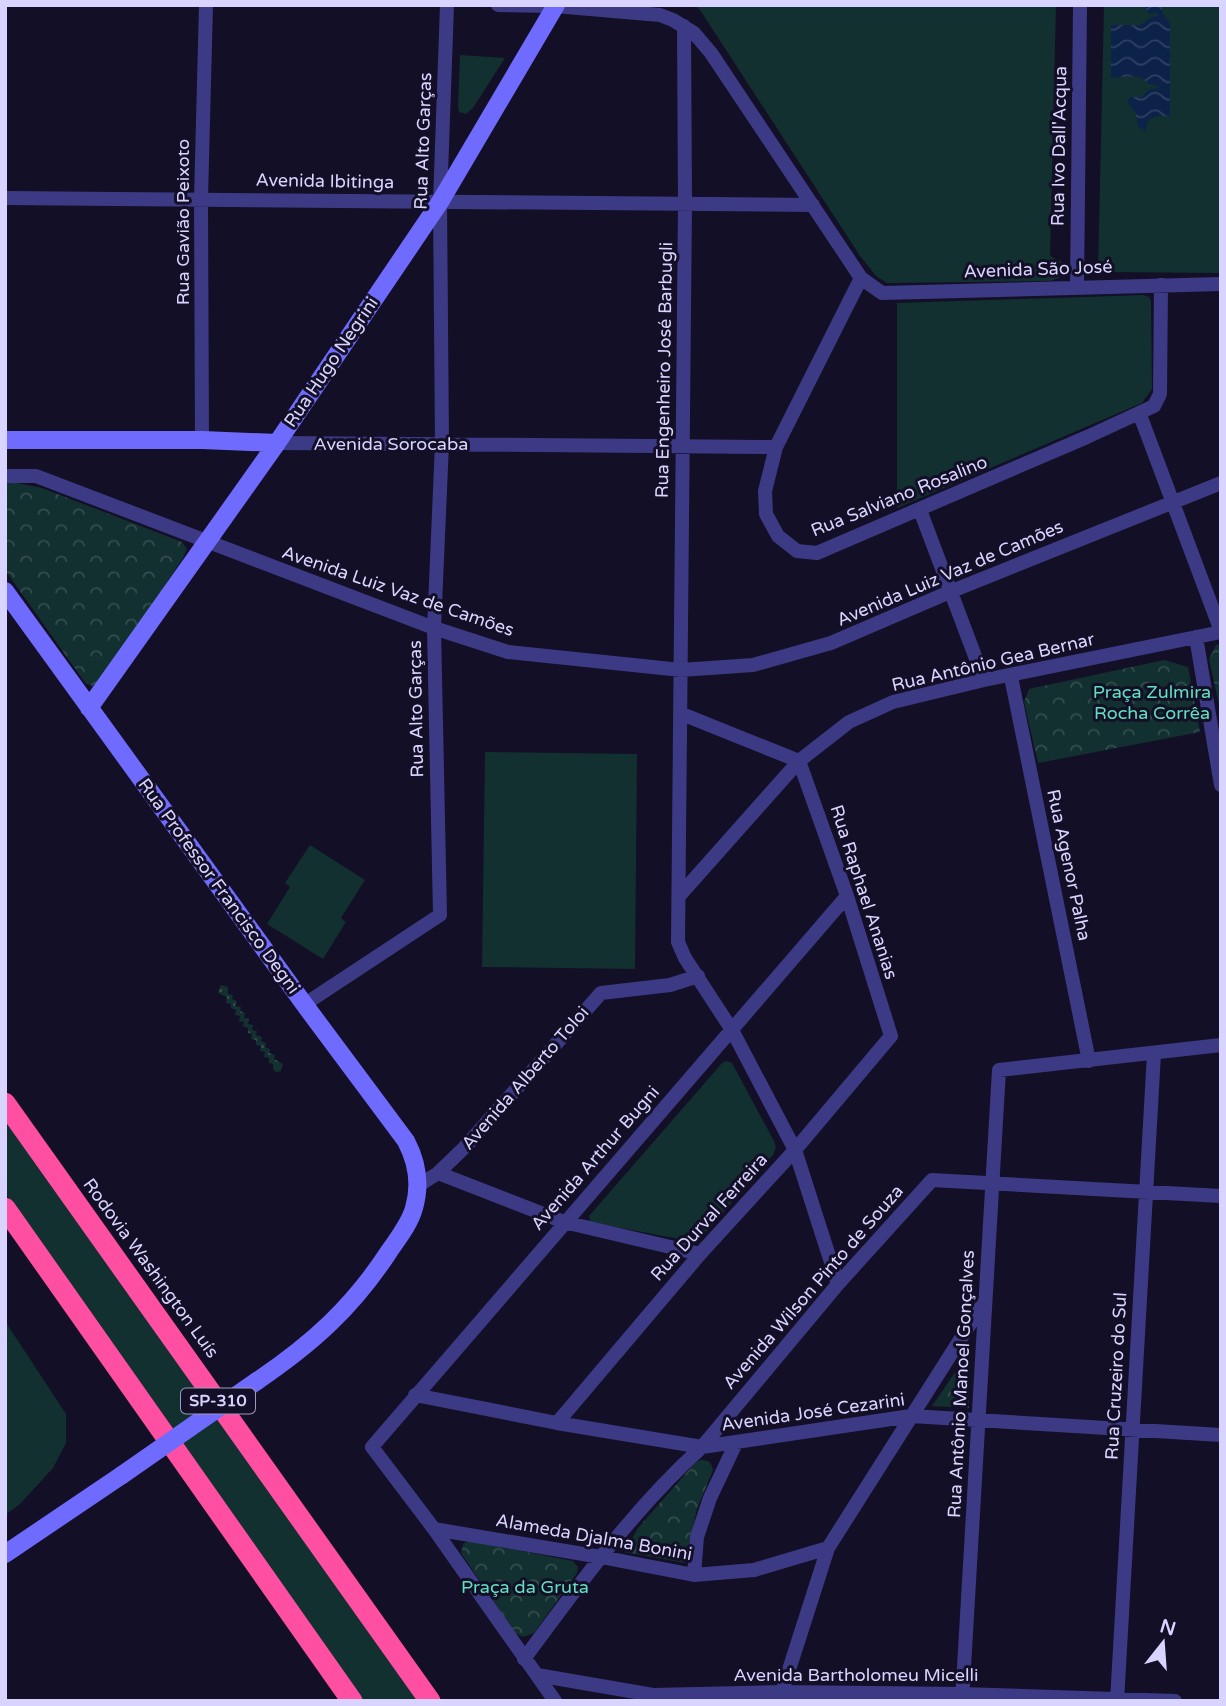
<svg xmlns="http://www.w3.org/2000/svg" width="1226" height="1706" viewBox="0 0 1226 1706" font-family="'Varela Round',sans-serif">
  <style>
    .grass { fill: #12302f }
    .park { fill: url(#park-crowns) }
    .garden { fill: url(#garden-dots) }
    .water { fill: url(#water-waves) }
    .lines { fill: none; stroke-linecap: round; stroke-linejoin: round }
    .minor { stroke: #3d3a85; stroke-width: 14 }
    .secondary { stroke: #6f6bff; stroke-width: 18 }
    .motorway { stroke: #ff4fa3; stroke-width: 21 }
    .secondary-bridge { stroke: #6f6bff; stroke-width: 18 }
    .labels { text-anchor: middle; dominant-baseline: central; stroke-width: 6; stroke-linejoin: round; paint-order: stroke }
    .shield { fill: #130f26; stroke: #9e99be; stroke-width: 2 }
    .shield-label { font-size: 16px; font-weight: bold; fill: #d9d4ff }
    .street-label { font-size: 18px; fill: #d9d4ff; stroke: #130f26 }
    .park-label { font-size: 18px; fill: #5fe0c0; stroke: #130f26 }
  </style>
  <defs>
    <pattern id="park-crowns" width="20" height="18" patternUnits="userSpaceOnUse" patternTransform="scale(1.75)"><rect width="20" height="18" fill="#12302f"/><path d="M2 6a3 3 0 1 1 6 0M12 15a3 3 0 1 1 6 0" fill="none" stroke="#344d4e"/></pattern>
    <pattern id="garden-dots" width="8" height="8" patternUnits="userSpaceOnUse" patternTransform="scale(1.75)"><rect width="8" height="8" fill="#12302f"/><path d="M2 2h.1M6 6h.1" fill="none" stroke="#344d4e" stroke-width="1.8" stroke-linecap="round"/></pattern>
    <pattern id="water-waves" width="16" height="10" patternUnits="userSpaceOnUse" patternTransform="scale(1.75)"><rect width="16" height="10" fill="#0c2248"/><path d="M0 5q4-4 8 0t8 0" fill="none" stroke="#2f4163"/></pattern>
  </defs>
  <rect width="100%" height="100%" fill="#130f26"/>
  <!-- grass -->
  <path class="grass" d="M 694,5 L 1056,5 L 1050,256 L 1062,262 L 1059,278 L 1050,281 L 887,283 L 876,276 L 860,256 L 700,10 Z
    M 1104,5 L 1221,5 L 1221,273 L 1098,272 Z
    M 460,55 L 505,58 L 473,108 L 466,114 L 459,112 L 458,107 Z
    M 1143,295 L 1149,297 L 1151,301 L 1152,389 L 1142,403 L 897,508 L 897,303 Z
    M 485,752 L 637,754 L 635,969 L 482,967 Z
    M 310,845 L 365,880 L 341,918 L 346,922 L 323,959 L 267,924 L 290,887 L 285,883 Z
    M 727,1061 L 732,1063 L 774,1141 L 776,1147 L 773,1155 L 707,1231 L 694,1238 L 684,1240 L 590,1222 L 589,1216 L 723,1062 Z
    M 5,1116 L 420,1701 L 362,1701 L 5,1193 Z
    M 5,1321 L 66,1414 L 66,1443 L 53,1468 L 20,1504 L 5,1515 Z"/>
  <!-- park -->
  <path class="park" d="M 5,483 L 17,483 L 42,488 L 182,542 L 187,549 L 183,558 L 99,684 L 93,686 L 86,684 L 5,570 Z
    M 1221,644 L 1221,714 L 1209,659 L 1216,645 Z
    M 1164,660 L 1188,667 L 1200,732 L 1038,763 L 1024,702 L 1029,689 Z
    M 969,1352 L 969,1408 L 932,1406 Z
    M 701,1460 C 709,1460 711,1462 713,1470 L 697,1509 L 685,1563 L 624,1552 L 638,1528 L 695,1463 Z
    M 468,1541 L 573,1561 L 578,1567 L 577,1573 L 534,1633 L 523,1637 L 515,1633 L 461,1553 L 463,1544 Z"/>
  <!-- garden -->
  <path class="garden" d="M 221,985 L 228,987 L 228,994 L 233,995 L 232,999 L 237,1001 L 235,1006 L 241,1007 L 240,1011 L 245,1013 L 244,1018 L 249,1019 L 248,1024 L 253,1025 L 252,1030 L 257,1031 L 256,1035 L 262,1037 L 261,1041 L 266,1043 L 265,1047 L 270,1049 L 269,1053 L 275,1055 L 274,1059 L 283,1064 L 281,1071 L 276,1072 L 273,1069 L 273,1064 L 269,1063 L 269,1058 L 264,1057 L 265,1052 L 260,1051 L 261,1046 L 256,1045 L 256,1040 L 251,1039 L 252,1034 L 248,1033 L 248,1028 L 243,1026 L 244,1022 L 239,1021 L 240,1016 L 235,1015 L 236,1010 L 231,1008 L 231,1004 L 226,1003 L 227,997 L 218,993 Z"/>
  <!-- water -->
  <path class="water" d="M 1144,5 L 1162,5 L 1162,12 L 1170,24 L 1170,116 C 1159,117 1146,113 1146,131 L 1138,127 L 1136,114 L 1127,101 L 1131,97 L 1142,97 L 1148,90 L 1158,88 L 1159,86 L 1148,84 C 1142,73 1123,77 1111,78 L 1111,25 L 1140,25 L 1152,17 L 1159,16 L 1156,12 L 1149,14 Z"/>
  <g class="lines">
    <!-- minor -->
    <path class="minor" d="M 498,5 L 555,6 L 660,15 L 673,20 L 694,33 L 711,53 L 861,278 L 882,293 L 1221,284
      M 684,26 L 685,204 L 678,942 L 685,958 L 732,1030 L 795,1150 L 838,1284
      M 5,198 L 813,205
      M 861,278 L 776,447 L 765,491 L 766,514 L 778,536 L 797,551 L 817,553 L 1087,437 L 1154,406 L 1160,394 L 1161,285
      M 1077,287 L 1080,5
      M 1140,415 L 1221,631
      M 202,440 L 201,199 L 206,5
      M 277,443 L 776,447
      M 5,476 L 36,476 L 434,628 L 508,652 L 681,670 L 753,665 L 831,643 L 952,591 L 1221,483
      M 920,510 L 984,680
      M 1196,637 L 1221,785
      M 1011,677 L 1089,1061
      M 680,895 L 799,761 L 849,722 L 893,702 L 984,680 L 1221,632
      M 305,1004 L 440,915 L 434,628 L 442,444 L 440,202 L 447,5
      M 438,1173 L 564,1222 L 700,1254
      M 418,1186 L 438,1173 L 464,1148 L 601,993 L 670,985 L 698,976
      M 415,1395 L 557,1423 L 702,1447 L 911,1416 L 1221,1435
      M 557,1423 L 700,1254 L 795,1150 L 891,1036 L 847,896 L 799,761 L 682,714
      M 434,1529 L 601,1557 L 694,1575 L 754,1570 L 828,1548
      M 694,1575 L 697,1537 L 710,1498 L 736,1443
      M 524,1659 C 579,1585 633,1509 702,1447 L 838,1284 L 932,1180 L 1221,1196
      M 537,1675 L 653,1695 L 781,1692 L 962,1694 L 1175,1701
      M 555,1701 L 434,1529 L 372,1447 L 847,896
      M 779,1701 L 828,1548 L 984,1302
      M 962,1701 L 999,1070 L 1221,1045
      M 1117,1701 L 1154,1054"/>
    <!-- secondary -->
    <path class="secondary" d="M 5,440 L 202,440 L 277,443
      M 5,591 L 307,1008 L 406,1141 C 417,1162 421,1184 414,1208 C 410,1223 399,1237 390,1250 C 353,1307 313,1343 257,1381
      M 89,708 L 277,443 L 440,202 L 556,5
      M 5,1554 L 122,1475"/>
    <!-- motorway -->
    <path class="motorway" d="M 5,1103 L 430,1701
      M 5,1208 L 352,1701"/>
    <!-- secondary-bridge -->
    <path class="secondary-bridge" d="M 122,1475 L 257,1381"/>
  </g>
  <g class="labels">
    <!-- shield labels -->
    <rect class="shield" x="181" y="1388.5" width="74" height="25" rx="5"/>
    <g class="shield-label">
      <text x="218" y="1401">SP-310</text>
    </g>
    <!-- street labels -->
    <g class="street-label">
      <text transform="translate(423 141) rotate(-88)">Rua Alto Garças</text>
      <text transform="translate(1059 146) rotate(-89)">Rua Ivo Dall'Acqua</text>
      <text transform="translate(325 181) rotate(1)">Avenida Ibitinga</text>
      <text transform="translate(183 222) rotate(-90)">Rua Gavião Peixoto</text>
      <text transform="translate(1038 269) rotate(-2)">Avenida São José</text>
      <text transform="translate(331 362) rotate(-56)">Rua Hugo Negrini</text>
      <text transform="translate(664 370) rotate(-89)">Rua Engenheiro José Barbugli</text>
      <text x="391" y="444">Avenida Sorocaba</text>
      <text transform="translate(899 496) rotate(-22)">Rua Salviano Rosalino</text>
      <text transform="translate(950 573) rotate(-23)">Avenida Luiz Vaz de Camões</text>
      <text transform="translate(398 591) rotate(19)">Avenida Luiz Vaz de Camões</text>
      <text transform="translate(993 662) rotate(-13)">Rua Antônio Gea Bernar</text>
      <text transform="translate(416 709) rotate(-91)">Rua Alto Garças</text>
      <text transform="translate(1069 865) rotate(78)">Rua Agenor Palha</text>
      <text transform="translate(219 886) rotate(54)">Rua Professor Francisco Degni</text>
      <text transform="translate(864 892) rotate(72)">Rua Raphael Ananias</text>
      <text transform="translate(525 1078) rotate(-49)">Avenida Alberto Toloi</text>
      <text transform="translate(595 1158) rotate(-49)">Avenida Arthur Bugni</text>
      <text transform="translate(709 1217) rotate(-48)">Rua Durval Ferreira</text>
      <text transform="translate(151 1268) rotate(54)">Rodovia Washington Luís</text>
      <text transform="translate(813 1287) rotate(-49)">Avenida Wilson Pinto de Souza</text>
      <text transform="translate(1116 1376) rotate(-87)">Rua Cruzeiro do Sul</text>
      <text transform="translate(961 1384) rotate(-87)">Rua Antônio Manoel Gonçalves</text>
      <text transform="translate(813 1412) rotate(-8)">Avenida José Cezarini</text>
      <text transform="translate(594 1537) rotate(10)">Alameda Djalma Bonini</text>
      <text x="856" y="1675">Avenida Bartholomeu Micelli</text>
    </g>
    <!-- park labels -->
    <g class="park-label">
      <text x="1152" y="692">Praça Zulmira<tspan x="1152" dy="21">Rocha Corrêa</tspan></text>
      <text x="525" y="1587">Praça da Gruta</text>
    </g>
  </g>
  <!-- border -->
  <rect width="1226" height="1706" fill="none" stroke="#d9d4ff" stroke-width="14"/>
  <!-- north arrow -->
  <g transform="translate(1163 1643) rotate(17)" stroke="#130f26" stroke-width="5" paint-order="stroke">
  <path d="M0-5L12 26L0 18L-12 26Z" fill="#d9d4ff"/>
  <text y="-10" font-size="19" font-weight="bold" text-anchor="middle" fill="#d9d4ff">N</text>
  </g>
</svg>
